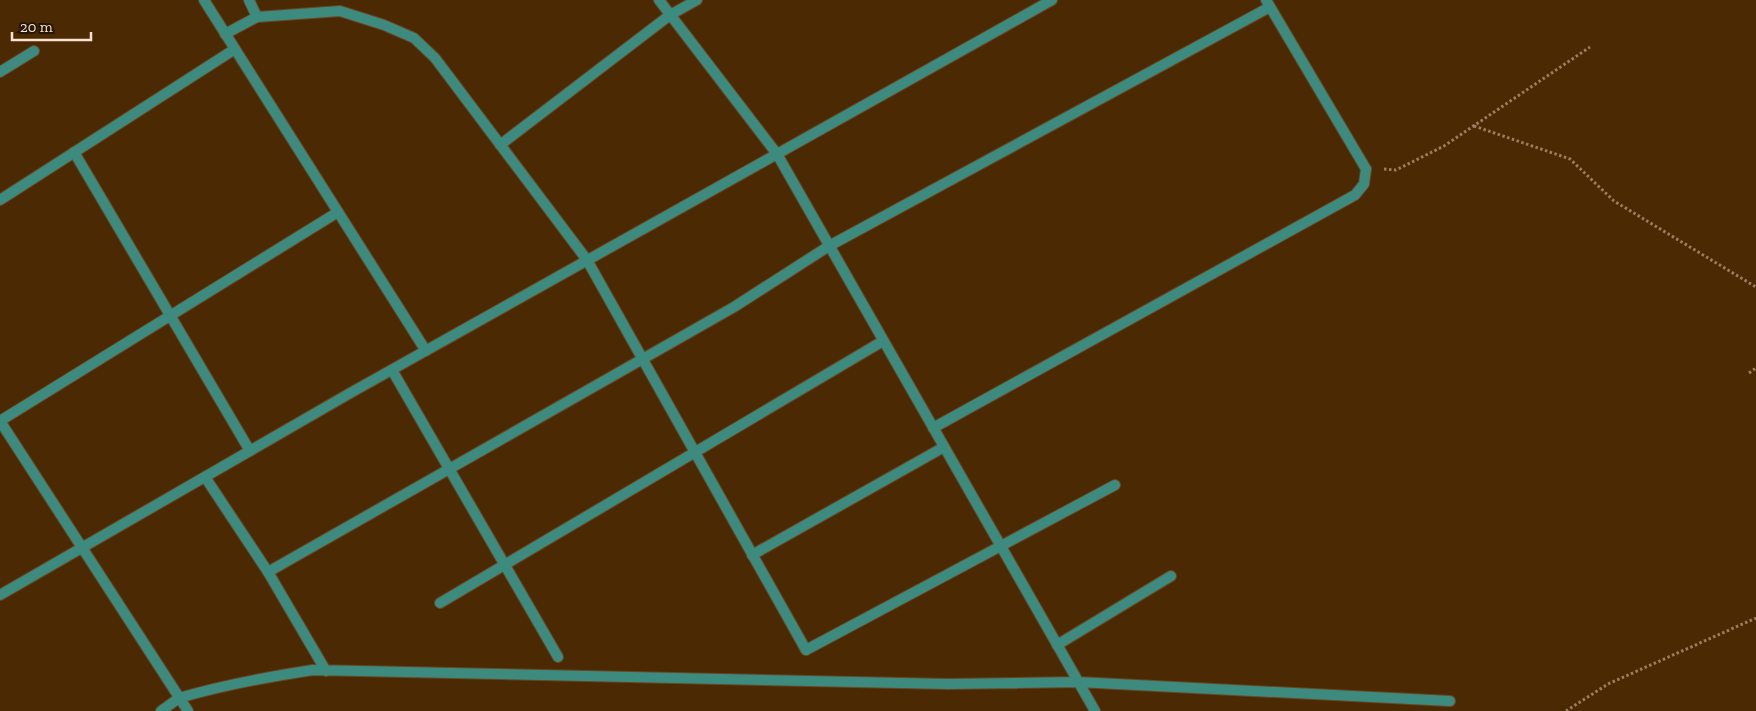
<svg xmlns="http://www.w3.org/2000/svg" width="1756" height="711" viewBox="0 0 1756 711" font-family="'Zilla Slab',serif">
  <style>
    .lines { fill: none; stroke-linecap: round; stroke-linejoin: round }
    .service-casing { stroke: #674724; stroke-width: 12 }
    .minor-casing { stroke: #674724; stroke-width: 12 }
    .tertiary-casing { stroke: #674724; stroke-width: 12 }
    .path { stroke: #9b7e61; stroke-width: 3; stroke-dasharray: 2.5 2.5; stroke-linecap: butt }
    .service { stroke: #3d8b7f; stroke-width: 10 }
    .minor { stroke: #3d8b7f; stroke-width: 10 }
    .tertiary { stroke: #3d8b7f; stroke-width: 10 }
  </style>
  <rect width="100%" height="100%" fill="#4b2903"/>
  <g class="lines">
    <!-- service casing -->
    <g class="service-casing">
      <path id="service" d="M 0,72 L 34,51
        M 74,152 L 250,451
        M 0,421 L 338,212
        M 752,555 L 944,447
        M 268,572 L 734,307 L 829,246 L 1270,7
        M 440,603 L 883,341
        M 1057,645 L 1171,576
        M 806,650 L 1115,485
        M 161,711 L 179,698"/>
    </g>
    <!-- minor casing -->
    <g class="minor-casing">
      <path id="minor" d="M 249,0 L 257,17
        M 659,0 L 777,154 L 1095,711
        M 225,34 L 257,17 L 340,11 L 384,25 L 414,38 L 435,58 L 587,260 L 806,650
        M 500,145 L 670,15 L 697,0
        M 0,200 L 235,49
        M 392,370 L 558,657
        M 933,428 L 1355,195 L 1364,184 L 1366,169
        M 205,477 L 268,572 L 326,671
        M 179,698 C 223,685 267,677 313,670 L 948,684 L 1078,682 L 1450,701"/>
    </g>
    <!-- tertiary casing -->
    <g class="tertiary-casing">
      <path id="tertiary" d="M 204,0 L 426,351
        M 1266,0 L 1366,169
        M 0,421 L 188,711
        M 0,595 L 352,392 L 1052,0"/>
    </g>
    <!-- path -->
    <path class="path" d="M 1474,126 L 1570,159 L 1614,201 L 1756,287
      M 1384,169 L 1396,170 L 1444,146 L 1590,47
      M 1749,373 L 1756,368
      M 1566,711 L 1608,684 L 1756,618"/>
    <!-- service -->
    <use href="#service" class="service"/>
    <!-- minor -->
    <use href="#minor" class="minor"/>
    <!-- tertiary -->
    <use href="#tertiary" class="tertiary"/>
  </g>
  <!-- scale -->
  <path d="M12 32v8h79v-8" fill="none" stroke="#fae4d1" stroke-width="2.5"/>
  <text x="20" y="32" font-size="15" fill="#fae4d1" stroke="#261608" stroke-width="4" paint-order="stroke">20 m</text>
</svg>
